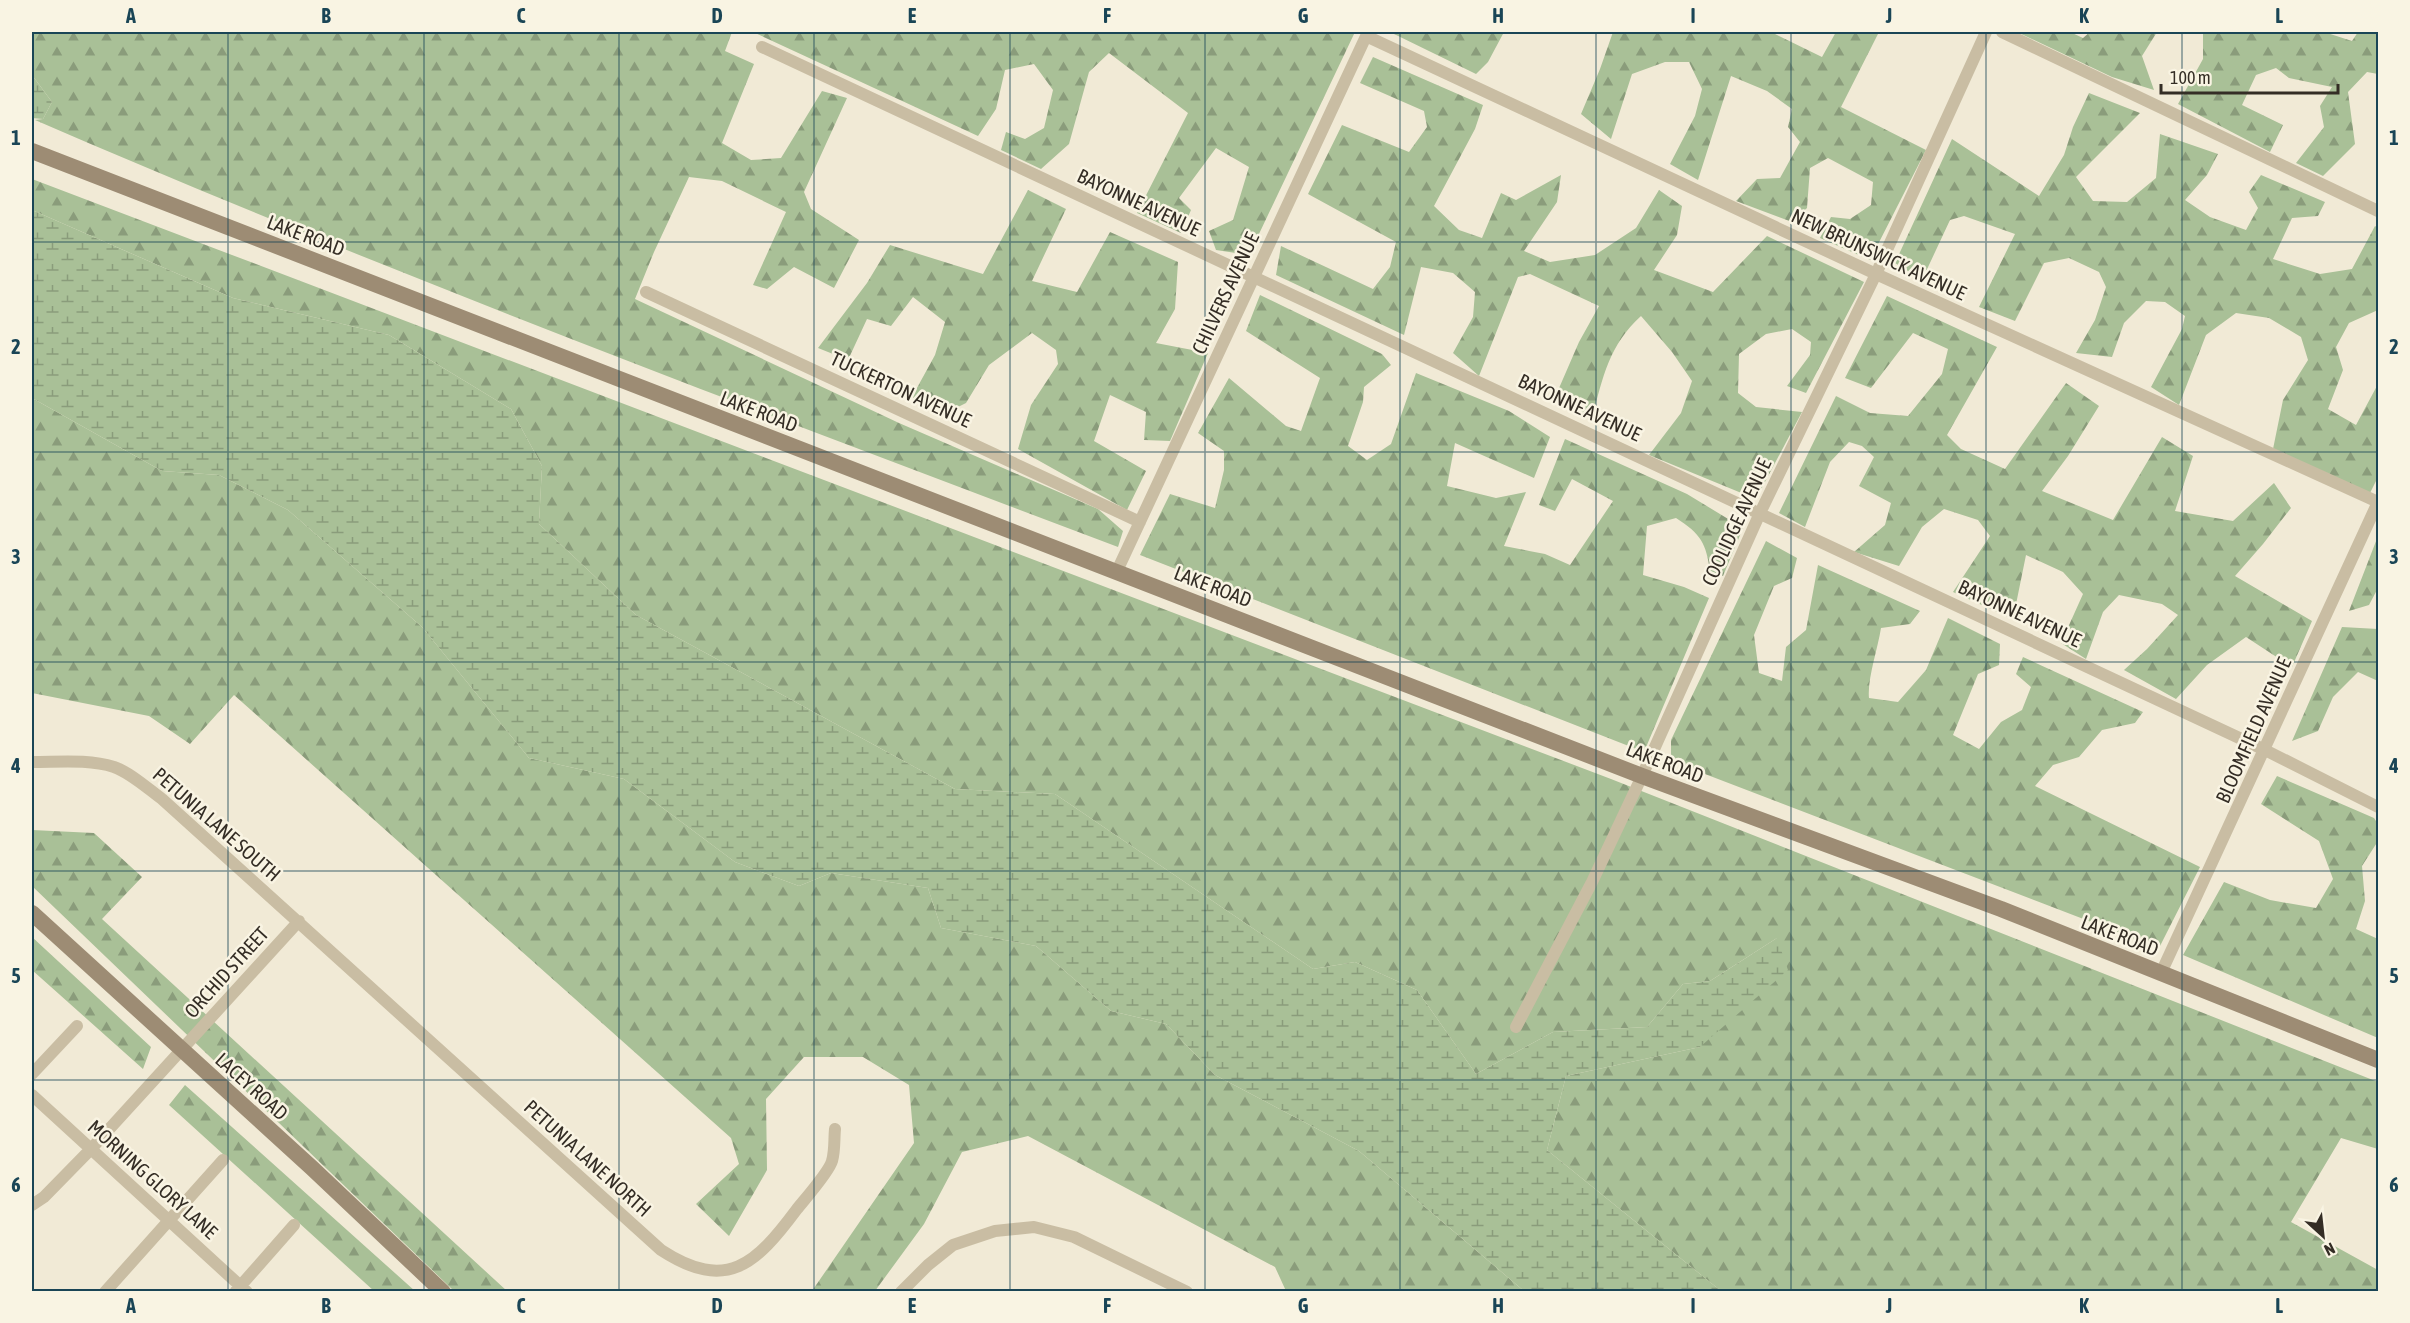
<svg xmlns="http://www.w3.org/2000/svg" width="2410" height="1323" viewBox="0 0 2410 1323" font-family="'Asap Condensed',sans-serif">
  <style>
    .forest { fill: url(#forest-firs) }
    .wetland { fill: url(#wetland-marsh) }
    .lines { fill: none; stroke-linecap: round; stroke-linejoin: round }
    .street { stroke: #c9bda3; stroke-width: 12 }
    .secondary { stroke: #9d8c74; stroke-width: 16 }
    .grid { fill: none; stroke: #1a4556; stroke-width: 1.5; stroke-opacity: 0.55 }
    .labels { text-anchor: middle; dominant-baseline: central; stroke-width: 5; stroke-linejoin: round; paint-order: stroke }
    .street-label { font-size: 20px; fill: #342d25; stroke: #f9f4e3 }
    .neatline { fill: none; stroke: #1a4556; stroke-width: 2 }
    .grid-label { font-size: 20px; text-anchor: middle; font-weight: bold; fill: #1a4556 }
  </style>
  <defs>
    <pattern id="forest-firs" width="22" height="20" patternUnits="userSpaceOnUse" patternTransform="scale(1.5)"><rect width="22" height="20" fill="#a9c097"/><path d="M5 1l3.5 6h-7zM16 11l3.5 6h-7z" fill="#8a9c7b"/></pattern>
    <pattern id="wetland-marsh" width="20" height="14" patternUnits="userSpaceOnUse" patternTransform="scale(1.5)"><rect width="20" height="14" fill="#a9c097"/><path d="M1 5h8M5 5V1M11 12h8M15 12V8" fill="none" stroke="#8a9c7b"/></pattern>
  </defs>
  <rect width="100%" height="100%" fill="#f1ead6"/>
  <!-- forest -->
  <path class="forest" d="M 32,32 L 732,32 L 725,51 L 754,64 L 722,143 L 751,160 L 781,158 L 822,91 L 847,98 L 804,192 L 811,209 L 859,240 L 834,288 L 794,267 L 767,289 L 753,285 L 786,212 L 722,181 L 689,177 L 654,252 L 635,299 L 899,423 L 1098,509 L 1123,531 L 1118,547 C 755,410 391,274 35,120 L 43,119 L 52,102 L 32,75 Z
    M 753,32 L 1355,32 L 1249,255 L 1216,250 L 1209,231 L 1233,220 L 1249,167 L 1216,148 L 1179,198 L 1191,210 L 1181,233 L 1137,213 L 1188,113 L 1109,53 L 1089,72 L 1069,144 L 1041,169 L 1001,150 L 1006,132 L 1025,139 L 1044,128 L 1053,90 L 1034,64 L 1005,70 L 996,109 L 978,136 Z
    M 1390,32 L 1504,32 L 1488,62 L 1476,74 Z
    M 1613,32 L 1776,32 L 1775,34 L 1822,57 L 1836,32 L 1879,32 L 1841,107 L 1926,150 L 1870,260 L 1820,238 L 1831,217 L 1850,219 L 1871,205 L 1873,182 L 1828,158 L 1810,168 L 1807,208 L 1792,222 L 1736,201 L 1757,179 L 1780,178 L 1800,142 L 1788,127 L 1792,109 L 1767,91 L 1731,76 L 1698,180 L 1670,164 L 1695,116 L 1702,89 L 1689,62 L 1665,62 L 1632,74 L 1611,139 L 1581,114 L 1600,69 Z
    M 2017,32 L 2070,32 L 2083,38 L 2090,32 L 2157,32 L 2142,56 L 2154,90 L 2112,77 Z
    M 2203,32 L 2324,32 L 2352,41 L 2358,32 L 2378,32 L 2378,74 L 2367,72 L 2348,92 L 2355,144 L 2323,176 L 2296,163 L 2324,127 L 2320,106 L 2332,87 L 2289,78 L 2276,68 L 2256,75 L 2242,105 L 2283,125 L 2270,152 L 2178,104 L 2203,59 Z
    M 1373,57 L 1483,105 L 1475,129 L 1434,206 L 1459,230 L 1482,238 L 1501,193 L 1516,200 L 1561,175 L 1557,202 L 1524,251 L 1550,262 L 1595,255 L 1636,228 L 1659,190 L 1682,206 L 1677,235 L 1654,270 L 1713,292 L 1767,236 L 1864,282 L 1806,393 L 1787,386 L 1810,355 L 1811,342 L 1792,329 L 1766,334 L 1739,354 L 1738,393 L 1756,407 L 1802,412 L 1756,499 L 1649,455 L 1681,413 L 1692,381 L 1672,352 L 1641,316 C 1609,345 1603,377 1592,418 L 1553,402 L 1579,342 L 1599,306 L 1530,274 L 1518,277 L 1479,376 L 1453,353 L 1473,317 L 1475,292 L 1453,273 L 1421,267 L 1404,335 L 1276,275 L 1281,246 L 1373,289 L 1390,267 L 1396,242 L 1308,194 L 1342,125 L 1409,152 L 1427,127 L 1424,111 L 1360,83 Z
    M 2089,93 L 2140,113 L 2076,177 L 2093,201 L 2127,202 L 2156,178 L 2160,134 L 2218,154 L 2207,175 L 2185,200 L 2210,217 L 2246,230 L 2258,208 L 2249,192 L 2261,175 L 2325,202 L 2318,216 L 2292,218 L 2273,259 L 2320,274 L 2352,269 L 2375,226 L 2378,228 L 2378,310 L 2349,323 L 2336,347 L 2343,370 L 2328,409 L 2356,425 L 2378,384 L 2378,477 L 2369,495 L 2273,449 L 2283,400 L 2308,360 L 2301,337 L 2269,318 L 2236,313 L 2206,335 L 2179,405 L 2151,387 L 2182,329 L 2185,316 L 2165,302 L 2146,301 L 2124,323 L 2112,357 L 2076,353 L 2095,320 L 2106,287 L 2099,272 L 2069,258 L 2044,263 L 2015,321 L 1979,307 L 2015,234 L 1964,216 L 1950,220 L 1922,280 L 1895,263 L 1952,139 L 2039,196 L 2064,155 L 2073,127 Z
    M 32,179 L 1611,779 L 2378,1082 L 2378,1149 L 2341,1138 L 2291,1222 L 2378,1270 L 2378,1291 L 1721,1291 L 1547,1150 L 1566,1076 L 1700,1047 L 1777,938 L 1710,981 L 1683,984 L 1647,1027 L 1553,1032 L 1476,1074 L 1417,990 L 1355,962 L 1313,969 L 1055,794 L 955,789 L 636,615 L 539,524 L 542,466 L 511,409 L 389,335 L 233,298 L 32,210 Z
    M 1028,190 L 1066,209 L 1032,281 L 1077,292 L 1110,232 L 1178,262 L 1175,309 L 1156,343 L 1208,353 L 1170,441 L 1144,440 L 1146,412 L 1110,395 L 1094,441 L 1146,471 L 1127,510 L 1018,449 L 1031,405 L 1058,364 L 1056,350 L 1032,333 L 989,365 L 966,403 L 944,414 L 912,397 L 935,355 L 945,322 L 913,297 L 891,326 L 867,319 L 848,360 L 818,348 L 867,283 L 890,245 L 983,274 Z
    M 1260,295 L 1382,354 L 1391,365 L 1364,387 L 1363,402 L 1348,446 L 1367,460 L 1391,444 L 1416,373 L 1509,411 L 1550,437 L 1534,478 L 1455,443 L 1447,486 L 1496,498 L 1526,492 L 1504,546 L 1545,554 L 1570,565 L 1613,501 L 1572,479 L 1555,511 L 1539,505 L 1565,439 L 1687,494 L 1743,528 L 1723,576 L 1710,571 C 1706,543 1701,534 1676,518 L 1647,526 L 1643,575 L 1684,587 L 1709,598 L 1644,752 L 1140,555 L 1170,494 L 1215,508 L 1224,470 L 1224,451 L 1198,433 L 1229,378 L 1286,426 L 1301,431 L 1320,378 L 1246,331 Z
    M 1887,296 L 1997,347 L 1947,435 L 1961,449 L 2005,469 L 2066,383 L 2099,406 L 2068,456 L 2042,491 L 2113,520 L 2162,437 L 2193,456 L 2175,511 L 2233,521 L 2274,483 L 2291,508 L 2263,544 L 2235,576 L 2312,621 L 2292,667 L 2246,637 L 2207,665 L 2176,699 L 2124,670 L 2147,649 L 2178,615 L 2162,604 L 2119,595 L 2103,612 L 2086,659 L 2061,643 L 2083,594 L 2063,572 L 2026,555 L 2013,619 L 1953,592 L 1990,536 L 1978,520 L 1944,509 L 1922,527 L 1899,566 L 1854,552 L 1885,525 L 1891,503 L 1859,486 L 1874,457 L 1862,446 L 1849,442 L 1830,462 L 1805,527 L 1779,513 L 1836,396 L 1870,413 L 1908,416 L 1942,374 L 1948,349 L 1913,333 L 1871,388 L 1845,378 Z
    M 32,398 L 162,471 L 219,475 L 288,510 L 422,627 L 529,758 L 624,779 L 735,862 L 799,886 L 831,873 L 928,888 L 941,928 L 1036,946 L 1111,1011 L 1166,1024 L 1215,1075 L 1359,1151 L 1524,1291 L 1286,1291 L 1275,1267 L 1028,1136 L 962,1152 L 924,1224 L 875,1291 L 812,1291 L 914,1143 L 909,1085 L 863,1057 L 804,1057 L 766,1099 L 767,1170 L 729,1236 L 696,1204 L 739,1164 L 731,1138 L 234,695 L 190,744 L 149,716 L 32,693 Z
    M 2378,536 L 2378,588 L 2369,605 L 2349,611 Z
    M 1766,541 L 1797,558 L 1792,578 L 1774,586 L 1754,635 L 1759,673 L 1782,681 L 1786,647 L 1806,630 L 1818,565 L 1920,611 L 1910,624 L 1881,628 C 1878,648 1867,680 1869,698 L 1898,702 L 1926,670 L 1948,618 L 2000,644 L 1999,665 L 1978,674 L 1953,735 L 1979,749 L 2001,722 L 2022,710 L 2031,687 L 2016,674 L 2023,657 L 2143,712 L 2135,723 L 2102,730 L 2079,757 L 2053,765 L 2035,786 L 2200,867 L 2159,948 L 1671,761 L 1671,740 Z
    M 2342,627 L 2378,629 L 2378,681 L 2358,672 L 2333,697 L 2318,731 L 2292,741 Z
    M 2277,776 L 2374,818 L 2378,824 L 2378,841 L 2362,866 L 2365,901 L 2356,929 L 2378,939 L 2378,1038 L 2183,955 L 2224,882 L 2270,900 L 2316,908 L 2333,879 L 2319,841 L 2261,804 Z
    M 32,830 L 94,833 L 142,877 L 102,919 L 507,1291 L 454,1291 L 32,886 Z
    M 32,937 L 151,1047 L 143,1069 L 32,970 Z
    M 185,1085 L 415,1291 L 374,1291 L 169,1105 Z"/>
  <!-- wetland -->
  <path class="wetland" d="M 32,75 L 52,102 L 43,119 L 32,118 Z
    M 32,210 L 233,298 L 389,335 L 511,409 L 542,466 L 539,524 L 636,615 L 955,789 L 1055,794 L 1313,969 L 1355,962 L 1417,990 L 1476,1074 L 1553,1032 L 1647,1027 L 1683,984 L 1710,981 L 1777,938 L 1788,970 L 1700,1047 L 1566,1076 L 1547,1150 L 1721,1291 L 1524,1291 L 1359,1151 L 1215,1075 L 1166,1024 L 1111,1011 L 1036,946 L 941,928 L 928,888 L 831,873 L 799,886 L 735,862 L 624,779 L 529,758 L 422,627 L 288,510 L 219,475 L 162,471 L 32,398 Z"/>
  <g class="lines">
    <!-- street -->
    <path class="street" d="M 2002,32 L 2378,211
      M 1366,36 L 1876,274 L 2378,502
      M 762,47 L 2265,750 L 2378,807
      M 646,292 L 1140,522
      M 1117,571 L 1368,32
      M 33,762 C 59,762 89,759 114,767 C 131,773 147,788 162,799 L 661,1250 C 727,1293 756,1264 797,1209 C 805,1199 829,1172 832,1161 C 835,1151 834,1139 835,1129
      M 2161,973 L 2378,502
      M 1516,1027 L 1592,882 L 1642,776 L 1760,513 L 1876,274 L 1986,32
      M 32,1074 L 77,1026
      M 32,1095 L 247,1292
      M 32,1205 L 44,1197 L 91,1149 L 299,921
      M 236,1291 L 294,1225
      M 105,1292 L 223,1160
      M 901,1292 L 928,1265 L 953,1245 L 995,1231 L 1034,1227 L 1074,1237 L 1187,1292"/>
    <!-- secondary -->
    <path class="secondary" d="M 32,151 L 1642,776 L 2001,909 L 2378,1060
      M 32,913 L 312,1168 L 443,1292"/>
  </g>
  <!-- grid -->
  <path class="grid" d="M 228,32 L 228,1292M 424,32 L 424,1292M 619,32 L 619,1292M 814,32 L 814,1292M 1010,32 L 1010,1292M 1205,32 L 1205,1292M 1400,32 L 1400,1292M 1596,32 L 1596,1292M 1791,32 L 1791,1292M 1986,32 L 1986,1292M 2182,32 L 2182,1292M 32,242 L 2378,242M 32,452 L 2378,452M 32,662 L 2378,662M 32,871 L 2378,871M 32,1080 L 2378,1080"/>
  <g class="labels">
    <!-- street labels -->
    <g class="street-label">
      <text transform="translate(1139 202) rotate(25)">BAYONNE AVENUE</text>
      <text transform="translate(306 235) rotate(21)">LAKE ROAD</text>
      <text transform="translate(1879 254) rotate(25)">NEW BRUNSWICK AVENUE</text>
      <text transform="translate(1225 293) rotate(-65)">CHILVERS AVENUE</text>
      <text transform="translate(901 389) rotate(25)">TUCKERTON AVENUE</text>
      <text transform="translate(1580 407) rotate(25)">BAYONNE AVENUE</text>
      <text transform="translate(759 411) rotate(21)">LAKE ROAD</text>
      <text transform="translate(1736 522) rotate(-65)">COOLIDGE AVENUE</text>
      <text transform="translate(1213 586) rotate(21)">LAKE ROAD</text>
      <text transform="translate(2020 613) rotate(25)">BAYONNE AVENUE</text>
      <text transform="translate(2253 730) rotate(-66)">BLOOMFIELD AVENUE</text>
      <text transform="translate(1665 762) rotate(21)">LAKE ROAD</text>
      <text transform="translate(217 824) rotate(41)">PETUNIA LANE SOUTH</text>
      <text transform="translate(2120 935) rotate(21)">LAKE ROAD</text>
      <text transform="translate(226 972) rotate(-48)">ORCHID STREET</text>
      <text transform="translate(252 1086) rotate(42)">LACEY ROAD</text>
      <text transform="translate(588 1158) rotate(42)">PETUNIA LANE NORTH</text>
      <text transform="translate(153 1179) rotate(42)">MORNING GLORY LANE</text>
    </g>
  </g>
  <!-- border -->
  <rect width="2410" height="1323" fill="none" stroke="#f9f4e3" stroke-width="66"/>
  <!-- north arrow -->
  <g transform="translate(2323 1236) rotate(153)" stroke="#f9f4e3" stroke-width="4.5" paint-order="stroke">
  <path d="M0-4.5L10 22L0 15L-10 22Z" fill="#342d25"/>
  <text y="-9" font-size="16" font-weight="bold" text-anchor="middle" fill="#342d25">N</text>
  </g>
  <!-- scale -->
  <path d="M2161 84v9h177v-9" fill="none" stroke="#342d25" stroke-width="3"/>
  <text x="2170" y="84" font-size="18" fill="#342d25" stroke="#f9f4e3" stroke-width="4.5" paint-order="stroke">100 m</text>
  <rect x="33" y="33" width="2344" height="1257" class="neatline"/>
  <g class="grid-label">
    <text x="131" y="23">A</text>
    <text x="326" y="23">B</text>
    <text x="521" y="23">C</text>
    <text x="717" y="23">D</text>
    <text x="912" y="23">E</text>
    <text x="1107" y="23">F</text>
    <text x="1303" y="23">G</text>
    <text x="1498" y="23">H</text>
    <text x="1693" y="23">I</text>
    <text x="1889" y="23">J</text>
    <text x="2084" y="23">K</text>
    <text x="2279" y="23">L</text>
    <text x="16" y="145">1</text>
    <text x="2394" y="145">1</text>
    <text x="16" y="354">2</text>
    <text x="2394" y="354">2</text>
    <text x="16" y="564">3</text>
    <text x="2394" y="564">3</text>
    <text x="16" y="773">4</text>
    <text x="2394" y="773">4</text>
    <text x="16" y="983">5</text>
    <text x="2394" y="983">5</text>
    <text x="16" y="1192">6</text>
    <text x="2394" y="1192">6</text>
    <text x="131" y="1313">A</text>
    <text x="326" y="1313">B</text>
    <text x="521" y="1313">C</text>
    <text x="717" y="1313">D</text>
    <text x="912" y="1313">E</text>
    <text x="1107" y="1313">F</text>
    <text x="1303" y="1313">G</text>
    <text x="1498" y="1313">H</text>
    <text x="1693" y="1313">I</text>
    <text x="1889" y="1313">J</text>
    <text x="2084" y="1313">K</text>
    <text x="2279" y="1313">L</text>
  </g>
</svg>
